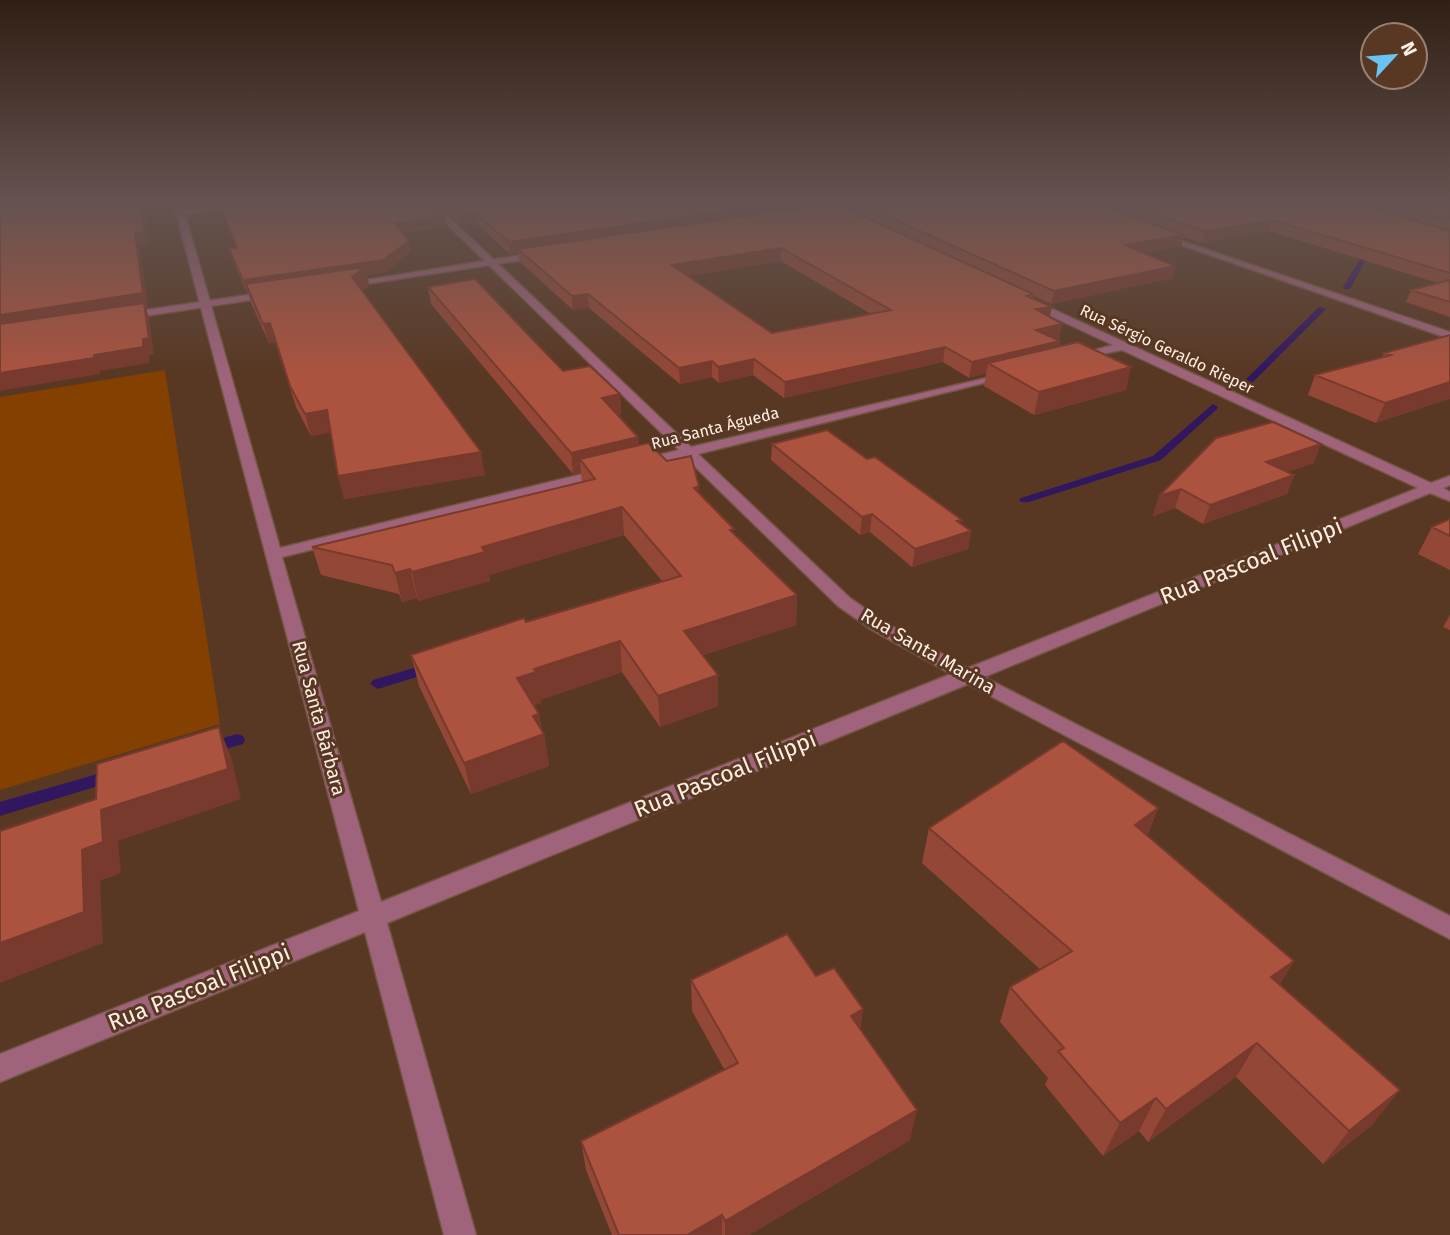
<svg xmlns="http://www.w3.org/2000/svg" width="1450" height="1235" viewBox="0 0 1450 1235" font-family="'Fira Sans',sans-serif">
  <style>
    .green { fill: #834000 }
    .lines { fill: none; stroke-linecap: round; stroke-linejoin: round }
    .stream { fill: #311760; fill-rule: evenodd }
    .minor-casing { stroke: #725542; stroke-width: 3 }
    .tertiary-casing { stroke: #725542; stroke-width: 3 }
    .minor { fill: #9f647c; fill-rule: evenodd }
    .tertiary { fill: #9f647c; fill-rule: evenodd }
    .wall { fill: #934736; fill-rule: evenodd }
    .shaded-wall { fill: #783a2c }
    .building { fill: #ab533f; stroke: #783a2c; stroke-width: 2; fill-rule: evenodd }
    .labels { text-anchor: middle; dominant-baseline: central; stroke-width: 6; stroke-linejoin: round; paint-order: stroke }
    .far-street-label { font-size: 16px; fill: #fdede3; stroke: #583823 }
    .street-label { font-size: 19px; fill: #fdede3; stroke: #583823 }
    .near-street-label { font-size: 23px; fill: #fdede3; stroke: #583823 }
  </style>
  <rect width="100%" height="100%" fill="#583823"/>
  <!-- green -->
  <path class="green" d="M 165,370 L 220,724 L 0,790 L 0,397 Z"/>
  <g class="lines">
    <!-- stream -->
    <path class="stream" d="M 1369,244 L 1374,245 L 1350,289 L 1344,289 L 1343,287 Z
      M 1319,307 L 1326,309 L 1249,386 L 1243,386 L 1243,382 Z
      M 1213,404 L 1218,407 L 1217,409 L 1161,460 L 1029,502 L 1021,502 L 1019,500 L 1021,498 L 1153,456 Z
      M 434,662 L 441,667 L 439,670 L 378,689 L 370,684 L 373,680 Z
      M 237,734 L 243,736 L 245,740 L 243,744 L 208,754 L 202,752 L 200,748 L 202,744 Z
      M 115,769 L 121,771 L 123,775 L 121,779 L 0,816 L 0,802 Z"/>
    <!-- minor casing -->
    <g class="minor-casing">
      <path id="minor" d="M 173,201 L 181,201 L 183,209 L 249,201 L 275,201 L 185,214 L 280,548 L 603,469 L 610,473 L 608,476 L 282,557 L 381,902 L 951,674 L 872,630 L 838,606 L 685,457 L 635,467 L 635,461 L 679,450 L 423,201 L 432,201 L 691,447 L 1012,372 L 1012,376 L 698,454 L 850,598 L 884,622 L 968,668 L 1418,488 L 1122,350 L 1072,360 L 1072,356 L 1113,345 L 1027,305 L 1027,301 L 1035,301 L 1431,483 L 1450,476 L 1450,485 L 1443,488 L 1450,492 L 1450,501 L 1430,493 L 984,677 L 1450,916 L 1450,939 L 968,684 L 387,923 L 476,1235 L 444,1235 L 365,932 L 0,1082 L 0,1054 L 359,911 Z
        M 1158,233 L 1450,332 L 1450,339 L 1158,237 Z"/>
    </g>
    <!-- tertiary casing -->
    <g class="tertiary-casing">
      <path id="tertiary" d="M 885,201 L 906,201 L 824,215 L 820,213 Z
        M 540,252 L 543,257 L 346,287 L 341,284 Z
        M 274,291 L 277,292 L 277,296 L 125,319 L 120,316 L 125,313 Z"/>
    </g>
    <!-- minor -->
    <use href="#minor" class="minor"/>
    <!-- tertiary -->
    <use href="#tertiary" class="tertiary"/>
  </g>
  <!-- wall -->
  <path class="wall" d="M 216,201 L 429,201 L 446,227 L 403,233 L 411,252 L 386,272 L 367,275 L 369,285 L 362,290 L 485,475 L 344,499 L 331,432 L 311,436 L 296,407 L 275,342 L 269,343 L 251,303 L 248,293 L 247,293 L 233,261 L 229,249 L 236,248 L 218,202 Z
    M 436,201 L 820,201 L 820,205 L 833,203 L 829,201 L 1450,201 L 1450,317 L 1406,302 L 1411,290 L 1438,283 L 1269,231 L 1201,243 L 1184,237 L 1181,246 L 1144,253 L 1175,266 L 1172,278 L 1051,304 L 1033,296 L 1033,298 L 1052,307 L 1049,317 L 1062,324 L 1059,339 L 1056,339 L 1060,341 L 1059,347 L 1126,390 L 1034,415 L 984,386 L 986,373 L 969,378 L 943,362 L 784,398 L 753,375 L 719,383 L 712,377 L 680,384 L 589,308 L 573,310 L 520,262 L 518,253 L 510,254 L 476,223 L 461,225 ZM 852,204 L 852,211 L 839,205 ZM 781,261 L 871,314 L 772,333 L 688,276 Z
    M 428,287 L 563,371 L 620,394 L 621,414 L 617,415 L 638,437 L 639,445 L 700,494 L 733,534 L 797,595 L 796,625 L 703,655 L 718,675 L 718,706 L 660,727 L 622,672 L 540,700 L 541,703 L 534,705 L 539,714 L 542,731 L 544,734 L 549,766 L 471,794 L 419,686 L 411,655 L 662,581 L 624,535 L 489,575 L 490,581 L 418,601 L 417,598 L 402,602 L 399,594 L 321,575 L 312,547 L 582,482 L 581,472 L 573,474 L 431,304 Z
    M 1450,335 L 1376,423 L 1308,395 L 1315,375 L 1382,358 L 1384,353 Z
    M 1216,438 L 1314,463 L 1286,472 L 1294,475 L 1287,494 L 1203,524 L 1175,508 L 1153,516 L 1159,496 Z
    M 772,444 L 867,459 L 971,531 L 968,549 L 912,567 L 870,532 L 860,535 L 771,460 Z
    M 1450,519 L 1450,570 L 1418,554 L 1432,527 Z
    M 1450,615 L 1450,630 L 1443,627 Z
    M 1158,808 L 1147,836 L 1280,984 L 1373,1124 L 1323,1164 L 1236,1077 L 1148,1142 L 1139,1131 L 1103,1156 L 1045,1085 L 1048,1078 L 1000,1022 L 1010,987 L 1041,970 L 922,863 L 929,828 Z
    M 816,976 L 863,1009 L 860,1029 L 910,1140 L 749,1235 L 612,1235 L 586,1170 L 581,1141 L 724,1069 L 692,1011 L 691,980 Z"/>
  <!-- shaded-wall -->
  <path class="shaded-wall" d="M 143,201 L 145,201 L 149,222 L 146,223 L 149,245 L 140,247 L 148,307 L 146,308 L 149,318 L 154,354 L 149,355 L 149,363 L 100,371 L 100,374 L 0,391 L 0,315 L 135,233 Z
    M 793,201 L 820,201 L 819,208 L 518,249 L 518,253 L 510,254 L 509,242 Z
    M 838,201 L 852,201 L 852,204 L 837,205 Z
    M 475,213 L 476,223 L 461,225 L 460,214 Z
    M 444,216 L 446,227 L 397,234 L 395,223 Z
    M 1272,220 L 1269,231 L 1201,243 L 1205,231 Z
    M 1184,235 L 1181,246 L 1122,257 L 1125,245 Z
    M 409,241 L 411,252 L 386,272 L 367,275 L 369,285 L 356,295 L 246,284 L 248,293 L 247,293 L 243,280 Z
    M 781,248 L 781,261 L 672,279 L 672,265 Z
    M 1175,266 L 1172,278 L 1051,304 L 1054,291 Z
    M 588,294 L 589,308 L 573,310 L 572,296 Z
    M 1052,307 L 1049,321 L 1036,309 Z
    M 270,323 L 275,342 L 269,343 L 263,324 Z
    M 1062,324 L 1059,339 L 1033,345 L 1036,330 Z
    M 1060,341 L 1057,356 L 988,363 L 986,373 L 969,378 L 972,362 Z
    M 945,347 L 943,362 L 784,398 L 785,382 Z
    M 754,359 L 753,375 L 719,383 L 718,367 Z
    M 712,361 L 712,377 L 680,384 L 679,368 Z
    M 1131,367 L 1126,390 L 1034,415 L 1039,392 Z
    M 1450,382 L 1450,399 L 1376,423 L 1385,403 Z
    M 620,394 L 621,414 L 603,418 L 602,398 Z
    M 327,410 L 333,432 L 311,436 L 305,414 Z
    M 638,437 L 640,458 L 580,459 L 581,472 L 573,474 L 571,453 Z
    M 1321,444 L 1314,463 L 1259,481 L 1266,462 Z
    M 481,452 L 485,475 L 344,499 L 338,476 Z
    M 1294,475 L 1287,494 L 1203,524 L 1210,505 Z
    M 699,486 L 700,514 L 694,488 Z
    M 1181,489 L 1175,508 L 1153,516 L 1159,496 Z
    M 622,507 L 624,535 L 489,575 L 490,581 L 418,601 L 412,572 L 482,547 Z
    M 872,514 L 870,532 L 860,535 L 862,517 Z
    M 962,520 L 959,535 L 971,531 L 968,549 L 912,567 L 915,549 L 957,521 Z
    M 410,569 L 417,598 L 402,602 L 395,573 Z
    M 797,595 L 796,625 L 685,661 L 684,631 Z
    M 620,641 L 622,672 L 540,700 L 541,703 L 522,709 L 517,678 L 534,669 Z
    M 718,675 L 718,706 L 660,727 L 658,696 Z
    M 539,714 L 542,735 L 544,734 L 549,766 L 471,794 L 464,763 L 533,716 Z
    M 219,727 L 231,757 L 241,799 L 118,841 L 121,873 L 100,881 L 103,943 L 0,983 L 0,943 L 82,850 L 101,810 Z
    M 1158,808 L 1144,842 L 1135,825 Z
    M 1294,961 L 1273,996 L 1271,977 Z
    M 863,1009 L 858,1039 L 851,1016 Z
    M 1257,1043 L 1236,1077 L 1148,1142 L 1166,1109 Z
    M 1400,1090 L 1373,1124 L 1323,1164 L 1349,1131 Z
    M 1156,1098 L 1139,1131 L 1103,1156 L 1120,1123 Z
    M 917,1110 L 910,1140 L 749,1235 L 725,1235 L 725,1221 Z
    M 722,1215 L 722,1235 L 687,1235 Z"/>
  <!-- building -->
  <path class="building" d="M 0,201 L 143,201 L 144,210 L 141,210 L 144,232 L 135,233 L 143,293 L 0,315 Z
    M 218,201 L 429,201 L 444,216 L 395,223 L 409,241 L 383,260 L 243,280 L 229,249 L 237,248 Z
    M 446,201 L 793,201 L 509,242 L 475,213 L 460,214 Z
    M 853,201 L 1088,201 L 1184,235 L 1125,245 L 1175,266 L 1054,291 Z
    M 1115,201 L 1349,201 L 1450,231 L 1450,273 L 1272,220 L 1205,231 Z
    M 1378,201 L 1450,201 L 1450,220 Z
    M 834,203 L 1033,294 L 1027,296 L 1052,307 L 1036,309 L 1062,324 L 1036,330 L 1060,341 L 972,362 L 945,347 L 785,382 L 754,359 L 718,367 L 712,361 L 679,368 L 588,294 L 572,296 L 518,249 ZM 781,248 L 891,310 L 772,333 L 672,265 Z
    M 365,267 L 352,277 L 481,452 L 338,476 L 327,410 L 305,414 L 290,386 L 270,323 L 263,324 L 246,284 Z
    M 475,279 L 563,371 L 590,366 L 620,394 L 602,398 L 638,437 L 571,453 L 428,287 Z
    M 1450,280 L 1450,302 L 1411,290 Z
    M 144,303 L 149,338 L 143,339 L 143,347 L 94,355 L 94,358 L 0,373 L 0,324 Z
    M 1450,335 L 1450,382 L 1385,403 L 1315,375 L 1391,355 L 1384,353 Z
    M 1078,342 L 1131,367 L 1039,392 L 988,363 Z
    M 1273,422 L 1321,444 L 1266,462 L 1294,475 L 1210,505 L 1181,489 L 1159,496 L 1216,438 Z
    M 827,430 L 867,459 L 875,457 L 962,520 L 957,521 L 971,531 L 915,549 L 872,514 L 862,517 L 772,444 Z
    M 648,443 L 667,461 L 691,456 L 699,486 L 694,488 L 734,529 L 730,530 L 797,595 L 684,631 L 718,675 L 658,696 L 620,641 L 534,669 L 536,672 L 517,678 L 539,714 L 533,716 L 544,734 L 464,763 L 411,655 L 524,618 L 526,622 L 681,576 L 622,507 L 482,547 L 485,552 L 412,572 L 410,569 L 395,573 L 392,565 L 312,547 L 595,479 L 580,459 Z
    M 1450,519 L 1450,536 L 1432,527 Z
    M 219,727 L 228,769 L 101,810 L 103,842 L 82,850 L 84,912 L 0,943 L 0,831 L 96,799 L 97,764 Z
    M 1063,741 L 1158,808 L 1135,825 L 1294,961 L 1271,977 L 1400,1090 L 1349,1131 L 1257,1043 L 1166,1109 L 1156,1098 L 1120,1123 L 1058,1051 L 1064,1048 L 1010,987 L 1072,951 L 929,828 Z
    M 787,934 L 816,976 L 834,968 L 863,1009 L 851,1016 L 917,1110 L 725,1221 L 722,1215 L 687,1235 L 619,1235 L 581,1141 L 738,1063 L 691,980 Z"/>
  <!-- sky -->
  <linearGradient id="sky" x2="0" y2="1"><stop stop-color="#301f13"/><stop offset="0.54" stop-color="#645350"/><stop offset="1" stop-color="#645350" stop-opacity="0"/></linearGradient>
  <rect width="1450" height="374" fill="url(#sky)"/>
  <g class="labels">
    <!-- far-street labels -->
    <g class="far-street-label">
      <text transform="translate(1167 349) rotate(25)">Rua Sérgio Geraldo Rieper</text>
      <text transform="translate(715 428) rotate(-14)">Rua Santa Águeda</text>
    </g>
    <!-- street labels -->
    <g class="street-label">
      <text transform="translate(928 651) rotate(30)">Rua Santa Marina</text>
      <text transform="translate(319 718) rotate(75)">Rua Santa Bárbara</text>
    </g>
    <!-- near-street labels -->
    <g class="near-street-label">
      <text transform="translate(1251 561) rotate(-22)">Rua Pascoal Filippi</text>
      <text transform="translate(725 774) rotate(-22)">Rua Pascoal Filippi</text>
      <text transform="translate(199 987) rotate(-22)">Rua Pascoal Filippi</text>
    </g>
  </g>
  <!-- north arrow -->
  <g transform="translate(1394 56) rotate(64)"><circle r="33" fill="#583823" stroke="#9a8070" stroke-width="2"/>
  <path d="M0-5L12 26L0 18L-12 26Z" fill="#6bc3f2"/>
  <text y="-10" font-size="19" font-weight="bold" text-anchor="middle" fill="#fdede3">N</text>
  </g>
</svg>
